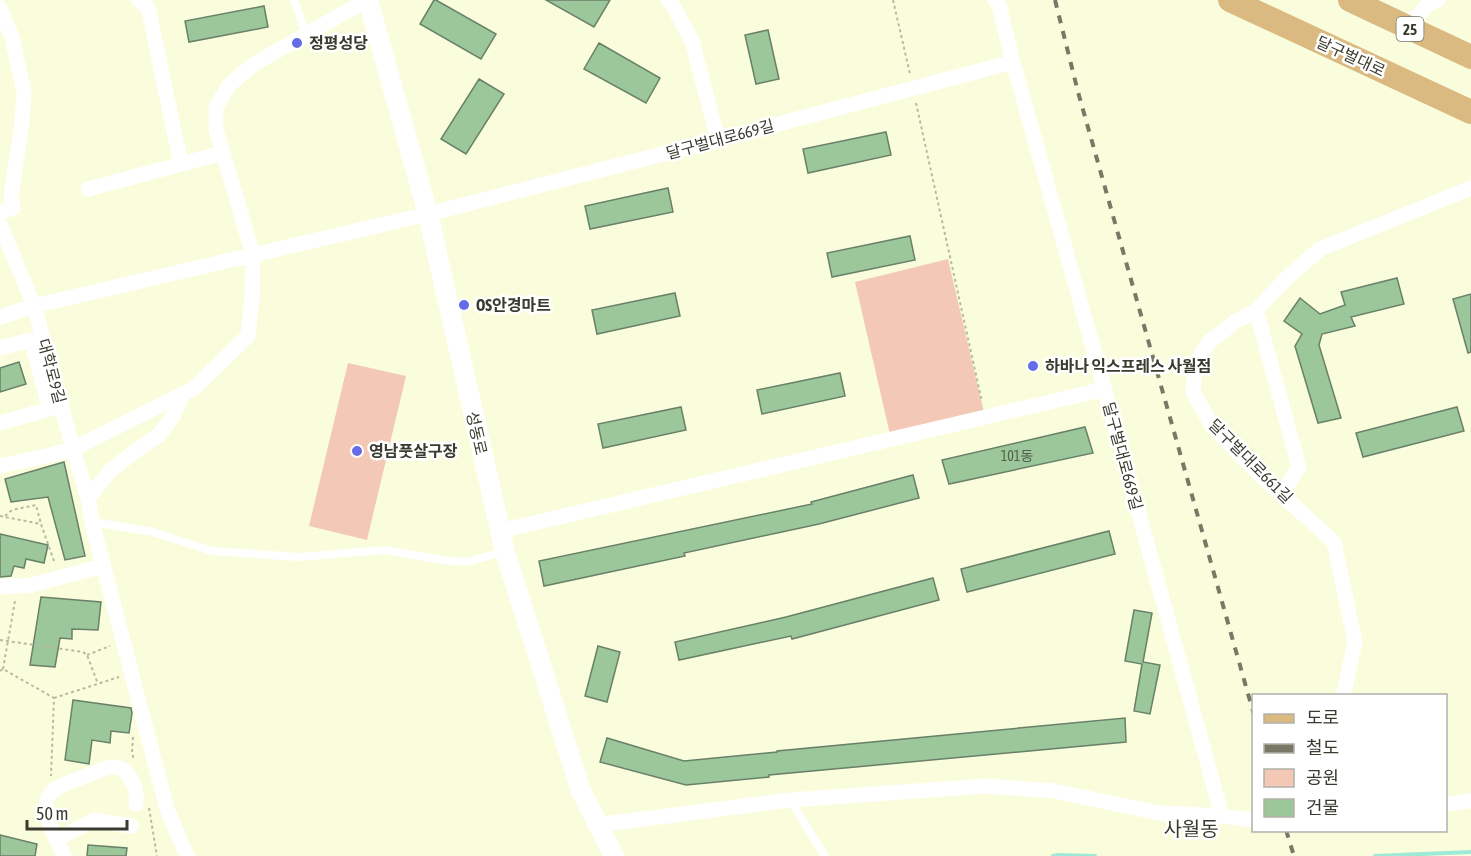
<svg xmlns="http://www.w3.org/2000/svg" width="1471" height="856" viewBox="0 0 1471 856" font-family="'Asap Condensed','Noto Sans KR',sans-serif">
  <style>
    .green { fill: #f3c9b6 }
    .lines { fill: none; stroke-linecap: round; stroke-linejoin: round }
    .stream { stroke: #9fe9d7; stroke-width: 4 }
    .building { fill: #9bc79b; stroke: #698069; stroke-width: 1.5 }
    .path { stroke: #b8baa0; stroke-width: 2; stroke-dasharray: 3 3; stroke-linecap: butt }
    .service { stroke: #fff; stroke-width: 8 }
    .minor { stroke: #fff; stroke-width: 15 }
    .tertiary { stroke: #fff; stroke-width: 20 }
    .primary { stroke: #daba81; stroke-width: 24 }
    .rail { stroke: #777966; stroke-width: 4; stroke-dasharray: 8 8; stroke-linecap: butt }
    .poi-dot { fill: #656ce5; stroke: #fff; stroke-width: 2 }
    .labels { text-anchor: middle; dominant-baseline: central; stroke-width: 5; stroke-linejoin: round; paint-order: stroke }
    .number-label { font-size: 14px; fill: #525e49 }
    .shield { fill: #fff; stroke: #75766d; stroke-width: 1.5 }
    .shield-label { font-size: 15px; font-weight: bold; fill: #3a3b2e }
    .poi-label { font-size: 16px; font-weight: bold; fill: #3a3b2e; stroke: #fff; text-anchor: start }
    .street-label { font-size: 16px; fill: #3a3b2e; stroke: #fff }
    .quarter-label { font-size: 20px; fill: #3a3b2e; stroke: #fff }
  </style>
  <rect width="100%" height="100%" fill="#fafddc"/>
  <!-- green -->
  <path class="green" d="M 948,259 L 985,417 L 891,439 L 855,282 Z
    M 348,363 L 406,376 L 367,540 L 309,526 Z"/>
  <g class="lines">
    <!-- stream -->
    <path class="stream" d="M 1053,856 L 1058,855 L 1095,856
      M 1375,856 L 1471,852"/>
  </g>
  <!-- building -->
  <path class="building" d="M 434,0 L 436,0 L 496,34 L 481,59 L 420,24 Z
    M 546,0 L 610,0 L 594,27 Z
    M 264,6 L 268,27 L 189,42 L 185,21 Z
    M 768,30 L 779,79 L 756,84 L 745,35 Z
    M 599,43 L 660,78 L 646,103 L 584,69 Z
    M 479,79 L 504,94 L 466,154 L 441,139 Z
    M 886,132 L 891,155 L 808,173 L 803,149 Z
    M 668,188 L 673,212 L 590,229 L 585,206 Z
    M 910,236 L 915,260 L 832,277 L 827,253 Z
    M 1397,278 L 1404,304 L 1351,317 L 1355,326 L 1322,334 L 1319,345 L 1341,418 L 1318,423 L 1295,346 L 1302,334 L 1284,321 L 1300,298 L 1320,314 L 1345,305 L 1341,292 Z
    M 675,293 L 680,316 L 597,334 L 592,310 Z
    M 1471,294 L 1471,352 L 1468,353 L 1453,299 Z
    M 19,362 L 26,384 L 0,392 L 0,368 Z
    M 840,373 L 845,396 L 762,414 L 757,390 Z
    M 681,407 L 686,430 L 603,448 L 598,424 Z
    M 1457,407 L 1464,431 L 1363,457 L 1356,433 Z
    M 1085,427 L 1093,453 L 949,484 L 942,460 Z
    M 64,462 L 85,556 L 65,560 L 48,497 L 11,502 L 5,479 Z
    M 913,475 L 919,498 L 819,524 L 684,553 L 685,556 L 544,586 L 539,561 L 812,504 L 811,502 Z
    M 1109,531 L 1115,554 L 967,592 L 961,569 Z
    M 0,534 L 48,545 L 44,563 L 26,559 L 24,568 L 14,566 L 11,576 L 0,577 Z
    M 933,578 L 939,600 L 792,639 L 791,636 L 679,660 L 675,642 L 786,617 Z
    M 41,597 L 101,602 L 98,630 L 72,629 L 72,639 L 60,638 L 55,667 L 30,665 Z
    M 1134,610 L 1152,613 L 1143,662 L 1160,665 L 1150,714 L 1134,711 L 1142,664 L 1125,661 Z
    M 598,646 L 620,652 L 607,702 L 585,696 Z
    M 73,700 L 131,708 L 132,713 L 129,733 L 111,731 L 110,743 L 92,740 L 89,764 L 65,760 Z
    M 1125,718 L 1126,742 L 769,775 L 769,777 L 686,785 L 600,762 L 607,738 L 684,761 L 777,752 L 777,751 Z
    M 0,835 L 37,844 L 35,856 L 0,856 Z
    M 88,845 L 127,848 L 126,856 L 87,856 Z"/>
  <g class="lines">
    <!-- path -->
    <path class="path" d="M 893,0 L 910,74
      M 916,103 L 982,402
      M 0,516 L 41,524 L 55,564
      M 5,516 L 12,510 L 36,505 L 41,524
      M 0,640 L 83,652 L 87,655 L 98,684
      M 87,655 L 110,646
      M 3,669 L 15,601
      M 0,671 L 3,669 L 54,698 L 51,776
      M 54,698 L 119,677
      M 133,737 L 132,752 L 134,760
      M 149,808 L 157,856"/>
    <!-- service -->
    <path class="service" d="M 294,0 L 306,35
      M 92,522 L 153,532 L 212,551 L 299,557 L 384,550 L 442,560 L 466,562 L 504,552
      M 790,800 L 825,856"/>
    <!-- minor -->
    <path class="minor" d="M 139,0 L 148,7 L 181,164
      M 668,0 L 672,4 L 692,41 L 718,140
      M 995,0 L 999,5 L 1013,62 L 1096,358 L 1222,816
      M 0,8 L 12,38 L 24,91 L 22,123 L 11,195 L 13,208 L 0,212
      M 1400,24 L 1418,16 L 1428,4 L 1438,0
      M 88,189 L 223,153
      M 0,224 L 34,306 L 73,449 L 88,498 L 92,522 L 167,809 L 187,856
      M 1256,310 L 1299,467 L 1281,494
      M 0,317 L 34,306 L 428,214 L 718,140 L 1013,62
      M 0,348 L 31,340 L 50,409 L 0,423
      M 0,466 L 46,456 L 73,449 L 193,389 L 248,336 L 252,298 L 253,255 L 216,129 L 216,107 L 229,85 L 254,64 L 367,0
      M 88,498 L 110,471 L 134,452 L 159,435 L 173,416 L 183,394
      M 500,531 L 1105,389
      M 0,587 L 31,585 L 103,566
      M 1343,696 L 1355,642 L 1334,542 L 1262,477 L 1212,426 L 1193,392 L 1195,365 L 1209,342 L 1236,321 L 1254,312 L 1289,276 L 1320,249 L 1471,188
      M 1446,804 L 1471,801
      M 597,825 L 790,800 L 986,786 L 1054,791 L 1159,813 L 1222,816 L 1254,820
      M 57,839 L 94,820 L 131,826
      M 64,856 C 57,840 43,816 47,799 C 48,796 52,791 55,789 C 59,786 107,767 111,767 C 130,765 138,790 136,804"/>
    <!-- tertiary -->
    <path class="tertiary" d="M 368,0 L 428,214 L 505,552 L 581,791 L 614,856"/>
    <!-- primary -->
    <path class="primary" d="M 1230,0 L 1471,112
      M 1350,0 L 1471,57"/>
    <!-- rail -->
    <path class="rail" d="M 1055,0 L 1078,92 L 1254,715
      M 1286,830 L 1294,856"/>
  </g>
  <!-- markers -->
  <g class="poi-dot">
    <circle cx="297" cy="43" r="6"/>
    <circle cx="464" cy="305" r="6"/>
    <circle cx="1033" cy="366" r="6"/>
    <circle cx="357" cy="451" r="6"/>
  </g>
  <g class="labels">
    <!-- number labels -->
    <g class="number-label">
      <text x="1017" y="456">101동</text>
    </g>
    <!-- shield labels -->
    <rect class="shield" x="1396.5" y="17" width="27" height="24" rx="4.5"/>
    <g class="shield-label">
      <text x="1410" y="29">25</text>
    </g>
    <!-- poi labels -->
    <g class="poi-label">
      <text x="309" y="43">정평성당</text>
      <text x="476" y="305">OS안경마트</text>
      <text x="1045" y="366">하바나 익스프레스 사월점</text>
      <text x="369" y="451">영남풋살구장</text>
    </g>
    <!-- street labels -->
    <g class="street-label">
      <text transform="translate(1351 56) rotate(25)">달구벌대로</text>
      <text transform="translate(720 139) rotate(-15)">달구벌대로669길</text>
      <text transform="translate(52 371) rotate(75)">대학로9길</text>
      <text transform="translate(477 433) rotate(77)">성동로</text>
      <text transform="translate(1123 456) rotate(75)">달구벌대로669길</text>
      <text transform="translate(1251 461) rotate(45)">달구벌대로661길</text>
    </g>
    <!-- quarter labels -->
    <g class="quarter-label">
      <text x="1191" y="828">사월동</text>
    </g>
  </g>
  <!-- legend -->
  <rect x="1252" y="694" width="195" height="138" fill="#ffffff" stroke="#b0b1ab" stroke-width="1.5"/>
  <rect x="1264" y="714" width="30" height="9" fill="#daba81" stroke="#b0b1ab" stroke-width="1.5"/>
  <text x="1306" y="724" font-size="18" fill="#3a3b2e">도로</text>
  <rect x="1264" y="744" width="30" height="9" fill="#777966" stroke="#b0b1ab" stroke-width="1.5"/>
  <text x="1306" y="754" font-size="18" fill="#3a3b2e">철도</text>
  <rect x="1264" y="769" width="30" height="18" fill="#f3c9b6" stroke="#b0b1ab" stroke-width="1.5"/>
  <text x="1306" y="784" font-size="18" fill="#3a3b2e">공원</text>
  <rect x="1264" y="799" width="30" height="18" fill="#9bc79b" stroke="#b0b1ab" stroke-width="1.5"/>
  <text x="1306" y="814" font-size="18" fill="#3a3b2e">건물</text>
  <!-- scale -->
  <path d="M27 820v9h100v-9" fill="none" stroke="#3a3b2e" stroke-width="3"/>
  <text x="36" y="820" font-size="18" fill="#3a3b2e" stroke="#ffffff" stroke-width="4.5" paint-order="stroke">50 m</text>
</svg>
